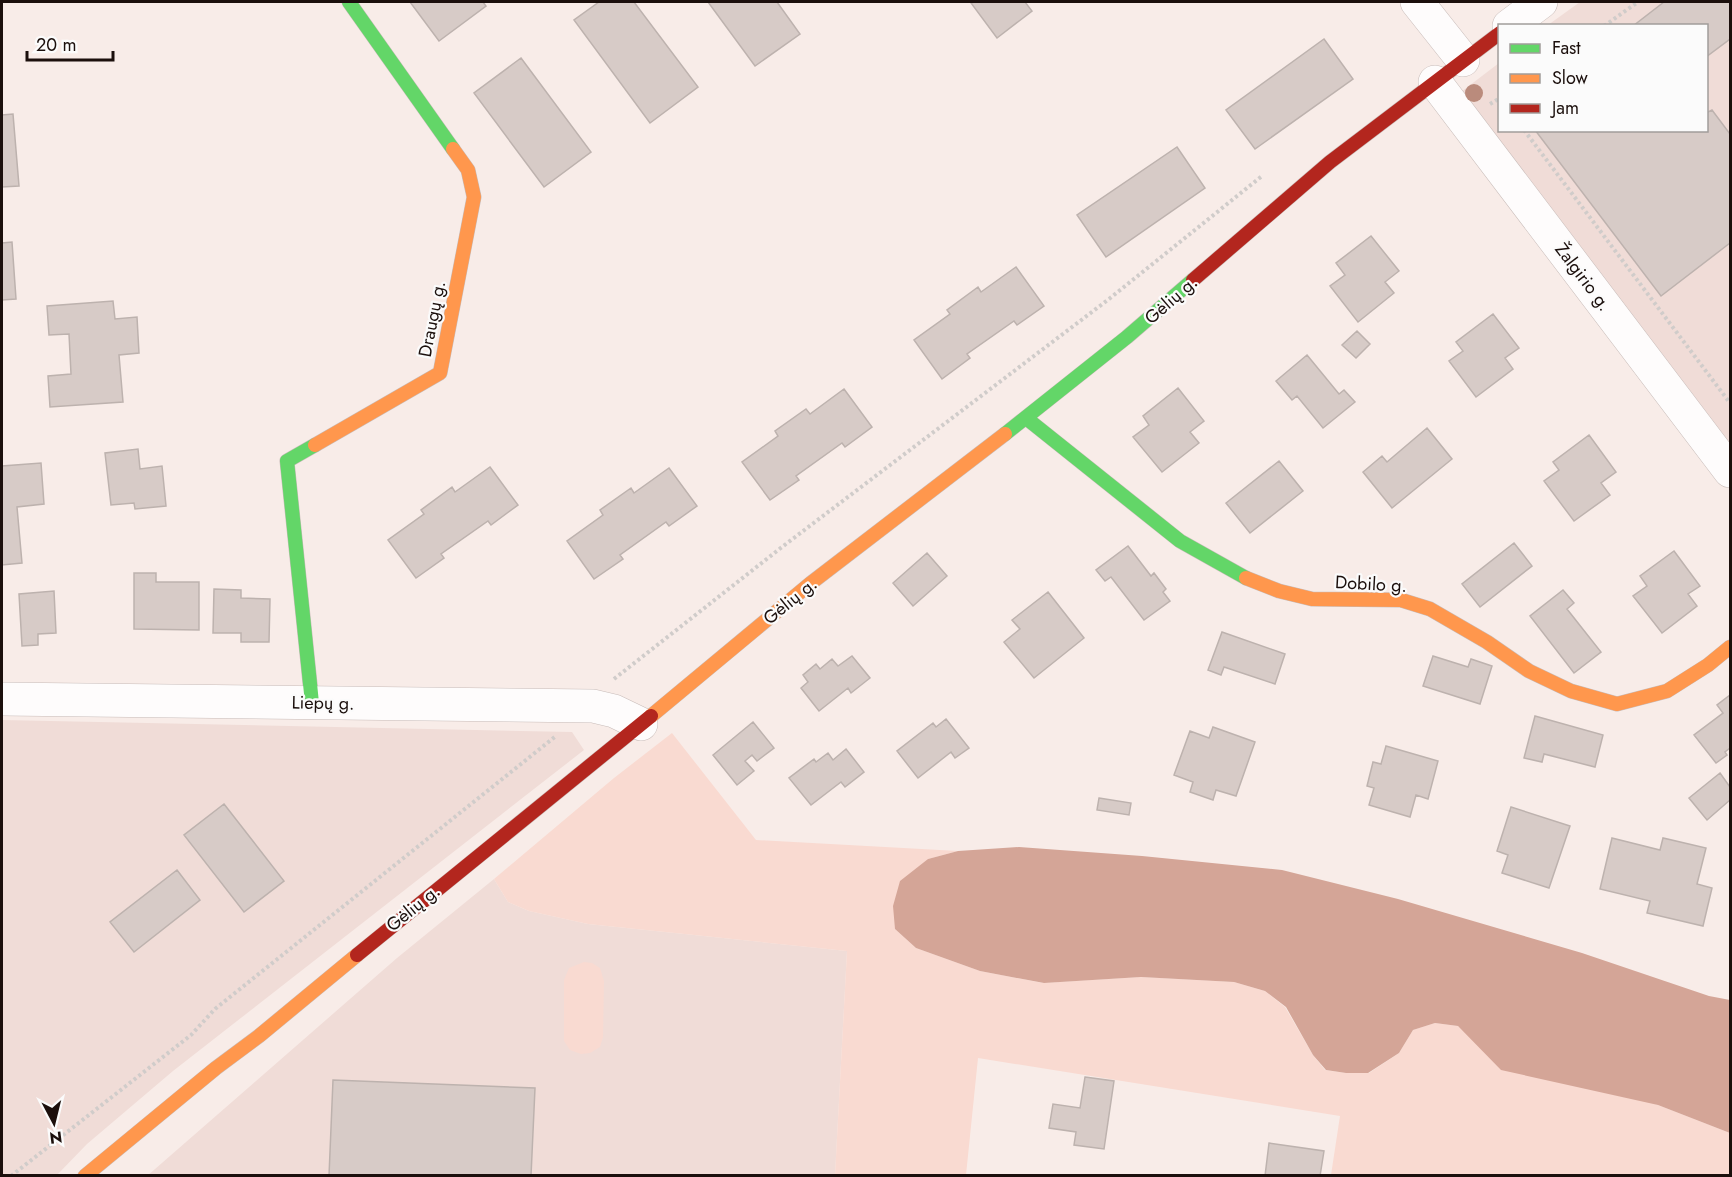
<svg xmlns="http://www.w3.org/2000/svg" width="1732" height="1177" viewBox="0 0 1732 1177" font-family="Jost,sans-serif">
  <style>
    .built { fill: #f0dcd7 }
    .green { fill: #f9dad1 }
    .water { fill: #d4a597 }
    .building { fill: #d7cbc7; stroke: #bdb2ae; stroke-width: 1.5 }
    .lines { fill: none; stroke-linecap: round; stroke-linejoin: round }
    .street-casing { stroke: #c8bcb9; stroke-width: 34 }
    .fast-casing { stroke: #c8bcb9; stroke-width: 15 }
    .slow-casing { stroke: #c8bcb9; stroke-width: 15 }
    .jam-casing { stroke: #c8bcb9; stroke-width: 15 }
    .path { stroke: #d0ccca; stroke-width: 4; stroke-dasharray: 3 3; stroke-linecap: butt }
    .street { stroke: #fefcfc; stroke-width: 33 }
    .fast { stroke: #63d668; stroke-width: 14 }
    .slow { stroke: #ff974d; stroke-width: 14 }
    .jam { stroke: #b3261e; stroke-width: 14 }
    .tree { fill: #ba8b7c }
    .labels { text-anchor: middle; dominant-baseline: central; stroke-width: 4.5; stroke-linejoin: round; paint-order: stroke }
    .street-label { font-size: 18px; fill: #1b0f0c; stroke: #fbfbfb }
  </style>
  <rect width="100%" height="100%" fill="#f8ece8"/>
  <!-- built -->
  <path class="built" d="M 1580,2 L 1730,2 L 1730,444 L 1461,92 L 1499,63 L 1500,130 L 1706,130 L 1706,26 L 1548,25 Z
    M 2,720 L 572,732 L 584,750 L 173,1071 L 87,1144 L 57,1175 L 2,1176 Z
    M 494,879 L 508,902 L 529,911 L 588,924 L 847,951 L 835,1175 L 147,1176 L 397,958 Z"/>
  <!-- green -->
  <path class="green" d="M 672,733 L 756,840 L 958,851 L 928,859 L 895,929 L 916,948 L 980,971 L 1043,983 L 1141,977 L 1234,982 L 1265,991 L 1285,1007 L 1313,1055 L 1325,1070 L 1346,1073 L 1369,1073 L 1399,1053 L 1413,1030 L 1435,1023 L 1458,1026 L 1477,1043 L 1658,1105 L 1730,1133 L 1730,1175 L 1331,1175 L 1340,1116 L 978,1058 L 966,1175 L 835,1175 L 847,951 L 588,924 L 529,911 L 508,902 L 494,879 L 614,778 Z
    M 584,962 L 592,963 L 600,968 L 604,981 L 603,1037 L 600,1047 L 590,1053 L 581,1054 L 570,1050 L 564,1041 L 564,980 L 569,968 Z"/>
  <!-- water -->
  <path class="water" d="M 1019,847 L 1142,856 L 1282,870 L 1398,899 L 1582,953 L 1709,996 L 1730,1000 L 1730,1133 L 1658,1105 L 1501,1070 L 1458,1026 L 1435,1023 L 1413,1030 L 1399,1053 L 1368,1073 L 1346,1073 L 1326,1070 L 1313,1055 L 1286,1007 L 1265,991 L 1234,982 L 1141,977 L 1044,983 L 980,971 L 916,948 L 895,929 L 893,906 L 900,881 L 928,859 L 958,851 Z"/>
  <!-- building -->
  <path class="building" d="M 410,2 L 483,2 L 486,6 L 439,41 Z
    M 599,2 L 634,2 L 698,87 L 650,123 L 574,20 Z
    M 708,2 L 777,2 L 800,34 L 755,66 Z
    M 974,2 L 1025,2 L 1032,11 L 997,38 L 971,3 Z
    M 1664,2 L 1730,2 L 1730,39 L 1706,57 L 1706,26 L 1633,26 Z
    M 1324,39 L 1353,79 L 1255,149 L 1226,110 Z
    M 521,58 L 591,152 L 544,187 L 474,93 Z
    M 1712,110 L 1730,134 L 1730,243 L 1661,296 L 1535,130 L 1706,130 L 1706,113 Z
    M 13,114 L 19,186 L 2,187 L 2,115 Z
    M 1177,147 L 1205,188 L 1106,257 L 1077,215 Z
    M 1371,236 L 1399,271 L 1385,282 L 1394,293 L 1358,322 L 1330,286 L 1345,275 L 1336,263 Z
    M 12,242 L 16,299 L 2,300 L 2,243 Z
    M 1016,267 L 1044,306 L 1017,325 L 1014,321 L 967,354 L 970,358 L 942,379 L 914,340 L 950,314 L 947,310 L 978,287 L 981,292 Z
    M 113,301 L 115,319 L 137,317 L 139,353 L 119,355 L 123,402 L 50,407 L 48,376 L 71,374 L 69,334 L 49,335 L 47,306 Z
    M 1493,314 L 1519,348 L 1505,358 L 1513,369 L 1476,397 L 1449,361 L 1463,351 L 1456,342 Z
    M 1357,331 L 1370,344 L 1356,358 L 1342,345 Z
    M 1307,355 L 1339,394 L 1344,390 L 1355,402 L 1323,428 L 1297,396 L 1292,400 L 1276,381 Z
    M 1178,388 L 1204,421 L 1190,432 L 1199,443 L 1162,472 L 1133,437 L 1149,425 L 1143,416 Z
    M 844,389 L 872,427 L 845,447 L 842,443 L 796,476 L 799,480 L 770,500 L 742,462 L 778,436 L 775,431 L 806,409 L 810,414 Z
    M 1427,428 L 1452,459 L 1392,508 L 1363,472 L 1382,456 L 1387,462 Z
    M 1589,435 L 1616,472 L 1601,483 L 1610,495 L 1574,521 L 1544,481 L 1559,470 L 1553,462 Z
    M 138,449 L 140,469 L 162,466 L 166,506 L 135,509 L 134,503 L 111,505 L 105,453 Z
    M 1279,461 L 1303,491 L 1250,533 L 1226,503 Z
    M 41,463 L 44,504 L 17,507 L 22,563 L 2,565 L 2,466 Z
    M 490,467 L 518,505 L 491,525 L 488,521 L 441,554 L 444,558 L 416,578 L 388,540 L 424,514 L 421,510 L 452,487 L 455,492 Z
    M 669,468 L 697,506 L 669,526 L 666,522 L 620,555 L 623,559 L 594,579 L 567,541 L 603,515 L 600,510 L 631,488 L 634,493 Z
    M 1514,543 L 1532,566 L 1480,607 L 1462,584 Z
    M 1128,546 L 1151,576 L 1154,573 L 1166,589 L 1163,592 L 1170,601 L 1144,620 L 1111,577 L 1105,581 L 1096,570 Z
    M 1674,551 L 1700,586 L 1688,594 L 1697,606 L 1662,633 L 1633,596 L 1647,586 L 1640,576 Z
    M 927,553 L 947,576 L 913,606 L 893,583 Z
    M 134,573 L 156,573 L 156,582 L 199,582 L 199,630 L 134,629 Z
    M 214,589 L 241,590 L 241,598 L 270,599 L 269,642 L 241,642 L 241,633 L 213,633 Z
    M 1563,590 L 1574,603 L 1567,609 L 1601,652 L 1574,673 L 1530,616 Z
    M 54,591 L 56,633 L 38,634 L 38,645 L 22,646 L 19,594 Z
    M 1048,592 L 1084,638 L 1034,678 L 1004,642 L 1020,629 L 1012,620 Z
    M 1222,632 L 1285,654 L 1275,684 L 1224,667 L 1221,675 L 1208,670 Z
    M 852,656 L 870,678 L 851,693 L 848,688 L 819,711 L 801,688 L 808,682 L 803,675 L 816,664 L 820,669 L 832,659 L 838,666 Z
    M 1433,656 L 1468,667 L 1471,659 L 1492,666 L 1480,704 L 1423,686 Z
    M 1730,695 L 1730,748 L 1725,752 L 1727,755 L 1716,763 L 1694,735 L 1723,713 L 1717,705 Z
    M 1535,716 L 1603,735 L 1595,767 L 1544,754 L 1542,762 L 1524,758 Z
    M 946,719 L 969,748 L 955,758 L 951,752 L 918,778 L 897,751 L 933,723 L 936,727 Z
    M 753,722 L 774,748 L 757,761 L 752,755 L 745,761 L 754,771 L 737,785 L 713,755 Z
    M 1213,727 L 1255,742 L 1236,796 L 1216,790 L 1213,800 L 1190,792 L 1193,782 L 1174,775 L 1190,731 L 1209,738 Z
    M 1386,746 L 1438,761 L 1428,799 L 1416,795 L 1410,817 L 1369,805 L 1374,788 L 1367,786 L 1373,762 L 1381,764 Z
    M 846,749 L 864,772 L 845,787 L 841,782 L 811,805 L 789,778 L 814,759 L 816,762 L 828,753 L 833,760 Z
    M 1720,773 L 1730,787 L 1730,800 L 1707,820 L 1689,798 Z
    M 1099,798 L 1131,803 L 1129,815 L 1097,810 Z
    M 224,804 L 284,881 L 244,912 L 184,835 Z
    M 1511,807 L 1570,826 L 1549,888 L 1502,873 L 1508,855 L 1497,851 Z
    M 1612,838 L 1660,850 L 1663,838 L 1706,848 L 1697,884 L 1712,888 L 1703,926 L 1647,913 L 1650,901 L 1600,889 Z
    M 177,870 L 200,900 L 134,952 L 110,922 Z
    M 1085,1077 L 1114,1081 L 1104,1149 L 1074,1145 L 1076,1132 L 1049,1128 L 1053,1104 L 1080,1108 Z
    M 333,1080 L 535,1088 L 531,1176 L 329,1176 Z
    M 1269,1143 L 1324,1151 L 1320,1176 L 1265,1176 Z"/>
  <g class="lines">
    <!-- street casing -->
    <g class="street-casing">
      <path id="street" d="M 1417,2 L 1463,60
        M 1509,26 L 1541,2
        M 1435,82 L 1730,471
        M 2,699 L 593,706 L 614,711 L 641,724"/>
    </g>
    <!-- fast casing -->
    <g class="fast-casing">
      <path id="fast" d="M 349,2 L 453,149
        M 1026,418 L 1180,541 L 1246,578
        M 1005,434 L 1127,337 L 1193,280
        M 312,703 L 287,461 L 315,445"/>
    </g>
    <!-- slow casing -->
    <g class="slow-casing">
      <path id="slow" d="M 315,445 L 440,373 L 474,197 L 468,170 L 453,149
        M 1246,578 L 1279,591 L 1312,599 L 1401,600 L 1430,609 L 1487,642 L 1529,671 L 1571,691 L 1617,704 L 1667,691 L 1708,665 L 1730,647
        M 651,716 L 811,583 L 1005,434
        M 85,1176 L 216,1068 L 259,1036 L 357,955"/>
    </g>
    <!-- jam casing -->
    <g class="jam-casing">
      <path id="jam" d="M 1193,280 L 1330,162 L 1500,33
        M 357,955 L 651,716"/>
    </g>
    <!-- path -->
    <path class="path" d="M 1604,26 L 1638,2
      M 1490,104 L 1500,98
      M 1524,130 L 1730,403
      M 614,679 L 782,547 L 1109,299 L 1262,176
      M 11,1176 L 191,1035 L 215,1009 L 556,736"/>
    <!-- street -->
    <use href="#street" class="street"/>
    <!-- fast -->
    <use href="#fast" class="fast"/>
    <!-- slow -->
    <use href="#slow" class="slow"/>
    <!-- jam -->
    <use href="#jam" class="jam"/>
  </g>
  <!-- trees -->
  <circle class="tree" cx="1474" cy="93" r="9"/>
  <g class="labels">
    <!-- street labels -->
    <g class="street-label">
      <text transform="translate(1583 277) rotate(53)">Žalgirio g.</text>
      <text transform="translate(1171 300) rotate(-41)">Gėlių g.</text>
      <text transform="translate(432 319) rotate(-79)">Draugų g.</text>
      <text transform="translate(1371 584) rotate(3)">Dobilo g.</text>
      <text transform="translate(790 601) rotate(-39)">Gėlių g.</text>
      <text transform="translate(323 703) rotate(1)">Liepų g.</text>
      <text transform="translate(413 908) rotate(-39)">Gėlių g.</text>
    </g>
  </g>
  <!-- border -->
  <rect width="1732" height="1177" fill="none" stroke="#1b0f0c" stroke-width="6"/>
  <!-- legend -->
  <rect x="1498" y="24" width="210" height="108" fill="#fbfbfb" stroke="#a19d9b" stroke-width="1.5"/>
  <rect x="1510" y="44" width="30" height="9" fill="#63d668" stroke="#a19d9b" stroke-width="1.5"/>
  <text x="1552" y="54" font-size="18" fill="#1b0f0c">Fast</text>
  <rect x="1510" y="74" width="30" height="9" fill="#ff974d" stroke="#a19d9b" stroke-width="1.5"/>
  <text x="1552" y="84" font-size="18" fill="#1b0f0c">Slow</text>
  <rect x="1510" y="104" width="30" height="9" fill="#b3261e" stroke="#a19d9b" stroke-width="1.5"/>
  <text x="1552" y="114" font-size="18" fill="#1b0f0c">Jam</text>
  <!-- north arrow -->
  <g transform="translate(54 1123) rotate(173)" stroke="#fbfbfb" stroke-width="4.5" paint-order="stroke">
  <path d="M0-4.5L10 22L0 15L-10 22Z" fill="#1b0f0c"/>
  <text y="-9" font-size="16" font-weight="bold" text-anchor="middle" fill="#1b0f0c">N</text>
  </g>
  <!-- scale -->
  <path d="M27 51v9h86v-9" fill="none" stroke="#1b0f0c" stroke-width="3"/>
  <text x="36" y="51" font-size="18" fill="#1b0f0c" stroke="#fbfbfb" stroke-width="4.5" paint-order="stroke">20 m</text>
</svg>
